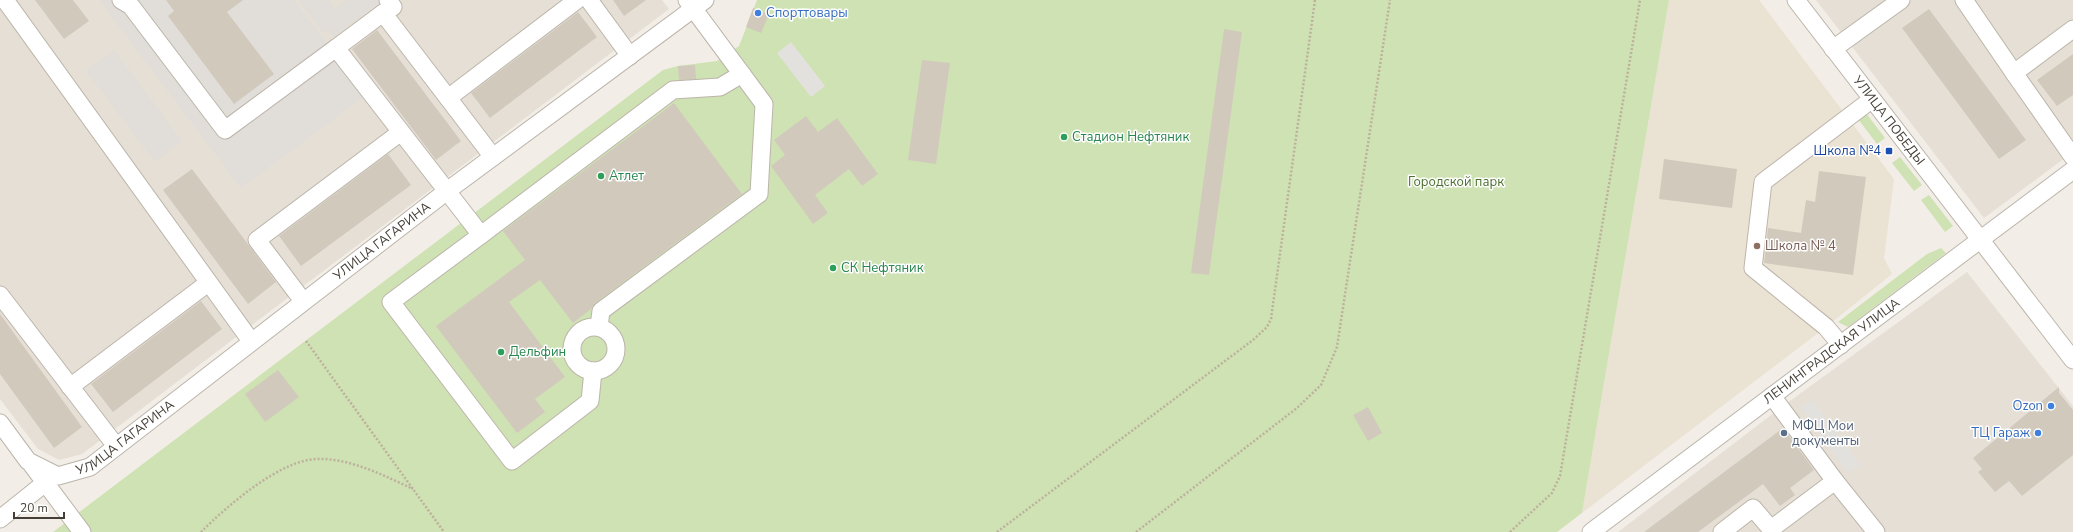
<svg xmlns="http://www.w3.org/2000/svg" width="2073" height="532" viewBox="0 0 2073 532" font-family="'Nunito Sans',sans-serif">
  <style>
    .residential { fill: #e5dfd5 }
    .industrial { fill: #e1ddd8 }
    .education { fill: #eae2d2 }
    .green { fill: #cfe2b3 }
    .parking { fill: #e3e1de }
    .building { fill: #d2c9bd }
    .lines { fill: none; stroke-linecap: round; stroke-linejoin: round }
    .minor-casing { stroke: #bcb5aa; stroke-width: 19 }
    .path { stroke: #bdb09d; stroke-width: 2.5; stroke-dasharray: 2 2; stroke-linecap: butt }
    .minor { stroke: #fff; stroke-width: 17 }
    .shop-dot { fill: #3f7fe0; stroke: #fff; stroke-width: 1.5 }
    .leisure-dot { fill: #2e9e5b; stroke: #fff; stroke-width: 1.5 }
    .transit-dot { fill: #1a4fb4; stroke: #fff; stroke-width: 1.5 }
    .education-dot { fill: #8d6e63; stroke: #fff; stroke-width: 1.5 }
    .service-dot { fill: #5c6f8a; stroke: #fff; stroke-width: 1.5 }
    .labels { text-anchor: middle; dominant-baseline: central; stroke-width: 3; stroke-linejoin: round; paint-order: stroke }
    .shop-label { font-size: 13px; fill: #366cbe; stroke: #fff; text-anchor: end }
    .street-label { font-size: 13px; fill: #443e36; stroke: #fff }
    .leisure-label { font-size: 13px; fill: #27864d; stroke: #fff; text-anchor: start }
    .transit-label { font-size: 13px; fill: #164399; stroke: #fff; text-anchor: end }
    .park-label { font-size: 13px; fill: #4b702f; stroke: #fff }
    .education-label { font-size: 13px; fill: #785e54; stroke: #fff; text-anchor: start }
    .service-label { font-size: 13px; fill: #4e5e75; stroke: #fff; text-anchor: start }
  </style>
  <rect width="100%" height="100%" fill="#f2eee7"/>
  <!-- residential -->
  <path class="residential" d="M 0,0 L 662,0 L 669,9 L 82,454 L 59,460 L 38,449 L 0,399 Z
    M 1816,0 L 2073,0 L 2073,152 L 1984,218 Z
    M 1967,272 L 2073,406 L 2073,532 L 1618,532 L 1779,409 Z"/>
  <!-- industrial -->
  <path class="industrial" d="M 99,0 L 294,0 L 366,95 L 241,188 Z
    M 298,0 L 328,0 L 335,9 L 346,0 L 379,0 L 380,2 L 334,37 L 329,30 L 324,33 Z
    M 114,50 L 182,141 L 155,162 L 86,71 Z"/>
  <!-- education -->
  <path class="education" d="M 1669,0 L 1759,0 L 1894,179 L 1884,258 L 1892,274 L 1826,327 L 1582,513 Z"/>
  <!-- green -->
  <path class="green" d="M 757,0 L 1669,0 L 1582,513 L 1557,532 L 53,532 L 663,70 L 678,66 L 717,61 L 739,46 Z
    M 1866,113 L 1885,138 L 1877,144 L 1858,119 Z
    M 1900,157 L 1922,185 L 1914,191 L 1892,163 Z
    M 1929,195 L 1953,226 L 1945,232 L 1921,200 Z
    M 1941,248 L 1946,253 L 1848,327 L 1838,322 L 1927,254 Z"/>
  <!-- parking -->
  <path class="parking" d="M 791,42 L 825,86 L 811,97 L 777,53 Z
    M 1812,400 L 1860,465 L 1848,473 L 1801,408 Z"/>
  <!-- building -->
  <path class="building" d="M 35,0 L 73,0 L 89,21 L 64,39 Z
    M 166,0 L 243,0 L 227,12 L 274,74 L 234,104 L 168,16 L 174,11 Z
    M 613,0 L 646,0 L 624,16 Z
    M 753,8 L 769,14 L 761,33 L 746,27 Z
    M 1929,9 L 2026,140 L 1999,159 L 1902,28 Z
    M 578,12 L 597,37 L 490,118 L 471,93 Z
    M 1224,29 L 1242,32 L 1209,275 L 1191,273 Z
    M 377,30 L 461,141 L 436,160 L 352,49 Z
    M 2073,54 L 2073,95 L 2057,106 L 2037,80 Z
    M 922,60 L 950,63 L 936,164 L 908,160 Z
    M 695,65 L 696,79 L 679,80 L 678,66 Z
    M 674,103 L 742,194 L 595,303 L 591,309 L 573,323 L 540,280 L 509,302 L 565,377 L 535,399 L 545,412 L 517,433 L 436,326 L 525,260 L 503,231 Z
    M 806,116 L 818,132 L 837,118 L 878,174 L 862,186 L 849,169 L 815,195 L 828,213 L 813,224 L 771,166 L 785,155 L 774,140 Z
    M 388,154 L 411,185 L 301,266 L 279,236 Z
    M 1664,159 L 1737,169 L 1732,208 L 1659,199 Z
    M 192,169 L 276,282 L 248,304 L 163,190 Z
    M 1819,171 L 1866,177 L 1853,275 L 1764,263 L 1768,228 L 1801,233 L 1806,200 L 1815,202 Z
    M 201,301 L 222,329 L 113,412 L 91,384 Z
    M 0,314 L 82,427 L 54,448 L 0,374 Z
    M 278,370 L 299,397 L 265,422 L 245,394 Z
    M 2059,387 L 2059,393 L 2073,410 L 2073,455 L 2022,496 L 2009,481 L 1995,492 L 1978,472 L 1982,469 L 1973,458 Z
    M 1368,407 L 1382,433 L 1368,441 L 1353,415 Z
    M 1783,428 L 1814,470 L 1790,488 L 1795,495 L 1780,506 L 1763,484 L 1698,532 L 1644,532 Z"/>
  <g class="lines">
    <!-- minor casing -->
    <g class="minor-casing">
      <g id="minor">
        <path d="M 5,0 L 251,341"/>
        <path d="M 121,0 L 131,6 L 225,130 L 336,48"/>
        <path d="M 589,0 L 630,56"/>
        <path id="s1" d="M 1796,0 L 2073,360"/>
        <path d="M 1964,0 L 2014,73 L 2073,29"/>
        <path d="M 383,13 L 393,7 L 388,0"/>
        <path d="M 1833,49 L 1901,0"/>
        <path d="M 2014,73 L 2073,157"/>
        <path d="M 448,98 L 383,13 L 336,48 L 481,235 L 391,302 L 512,461 L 590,401 L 593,371"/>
        <path d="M 493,157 L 448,98 L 577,0"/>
        <path d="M 481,235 L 673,90 L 720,87 L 742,74"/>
        <path d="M 0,295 L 116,446"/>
        <path d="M 303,301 L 257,240 L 401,132"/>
        <circle cx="594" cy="349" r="22"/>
        <path d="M 599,327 L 601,311 L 759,194 L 764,104 L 687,0"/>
        <path d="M 1841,345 L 1826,327 L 1753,268 L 1763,182 L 1871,100"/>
        <path d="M 70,387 L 208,283"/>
        <path id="s2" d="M 0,423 L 28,461 L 58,476 L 90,467 L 447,191 L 705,0"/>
        <path d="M 32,465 L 82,532"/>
        <path d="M 1835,481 L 1876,532"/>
        <path d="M 0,519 L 45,483"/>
        <path id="s3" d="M 1591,532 L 2073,170"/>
        <path d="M 1722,532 L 1753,508 L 1771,529 L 1835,481 L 1772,396"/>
      </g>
    </g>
    <!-- path -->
    <path class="path" d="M 306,341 L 444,532
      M 201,532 C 227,506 281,459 318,459 C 350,458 385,476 413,489
      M 997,532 L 1253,340 L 1267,327 L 1271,319 L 1315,0
      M 1136,532 L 1297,408 L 1321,385 L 1337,347 L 1390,0
      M 1510,532 L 1552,493 L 1560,476 L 1640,0"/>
    <!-- minor -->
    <use href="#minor" class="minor"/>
  </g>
  <!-- markers -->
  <g class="shop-dot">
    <circle cx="758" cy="13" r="4"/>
    <circle cx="2051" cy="406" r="4"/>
    <circle cx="2038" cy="433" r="4"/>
  </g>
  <g class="leisure-dot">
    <circle cx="1064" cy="137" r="4"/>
    <circle cx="601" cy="176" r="4"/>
    <circle cx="833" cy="268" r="4"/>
    <circle cx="501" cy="352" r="4"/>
  </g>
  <rect class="transit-dot" x="1885" y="147" width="8" height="8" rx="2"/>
  <circle class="education-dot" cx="1757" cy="246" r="4"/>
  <circle class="service-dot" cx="1784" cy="433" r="4"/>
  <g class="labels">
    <!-- shop labels -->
    <g class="shop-label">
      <text x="766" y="13" text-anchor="start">Спорттовары</text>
      <text x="2043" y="406">Ozon</text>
      <text x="2030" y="433">ТЦ Гараж</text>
    </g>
    <!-- street labels -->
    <g class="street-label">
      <text stroke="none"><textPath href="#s1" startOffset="152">УЛИЦА ПОБЕДЫ</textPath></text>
      <text stroke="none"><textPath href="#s2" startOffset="483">УЛИЦА ГАГАРИНА</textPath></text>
      <text stroke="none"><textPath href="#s3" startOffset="301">ЛЕНИНГРАДСКАЯ УЛИЦА</textPath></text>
      <text stroke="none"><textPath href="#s2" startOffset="159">УЛИЦА ГАГАРИНА</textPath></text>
    </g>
    <!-- leisure labels -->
    <g class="leisure-label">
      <text x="1072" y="137">Стадион Нефтяник</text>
      <text x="609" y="176">Атлет</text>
      <text x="841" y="268">СК Нефтяник</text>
      <text x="509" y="352">Дельфин</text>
    </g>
    <!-- transit labels -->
    <g class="transit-label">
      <text x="1881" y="151">Школа №4</text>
    </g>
    <!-- park labels -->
    <g class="park-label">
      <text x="1456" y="182">Городской парк</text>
    </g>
    <!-- education labels -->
    <g class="education-label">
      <text x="1765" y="246">Школа № 4</text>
    </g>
    <!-- service labels -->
    <g class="service-label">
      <text x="1792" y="426">МФЦ Мои<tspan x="1792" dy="15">документы</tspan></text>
    </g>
  </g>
  <!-- scale -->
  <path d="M14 512v6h50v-6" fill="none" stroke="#443e36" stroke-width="2"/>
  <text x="20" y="512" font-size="12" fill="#443e36" stroke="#ffffff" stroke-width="3" paint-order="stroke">20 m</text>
</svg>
